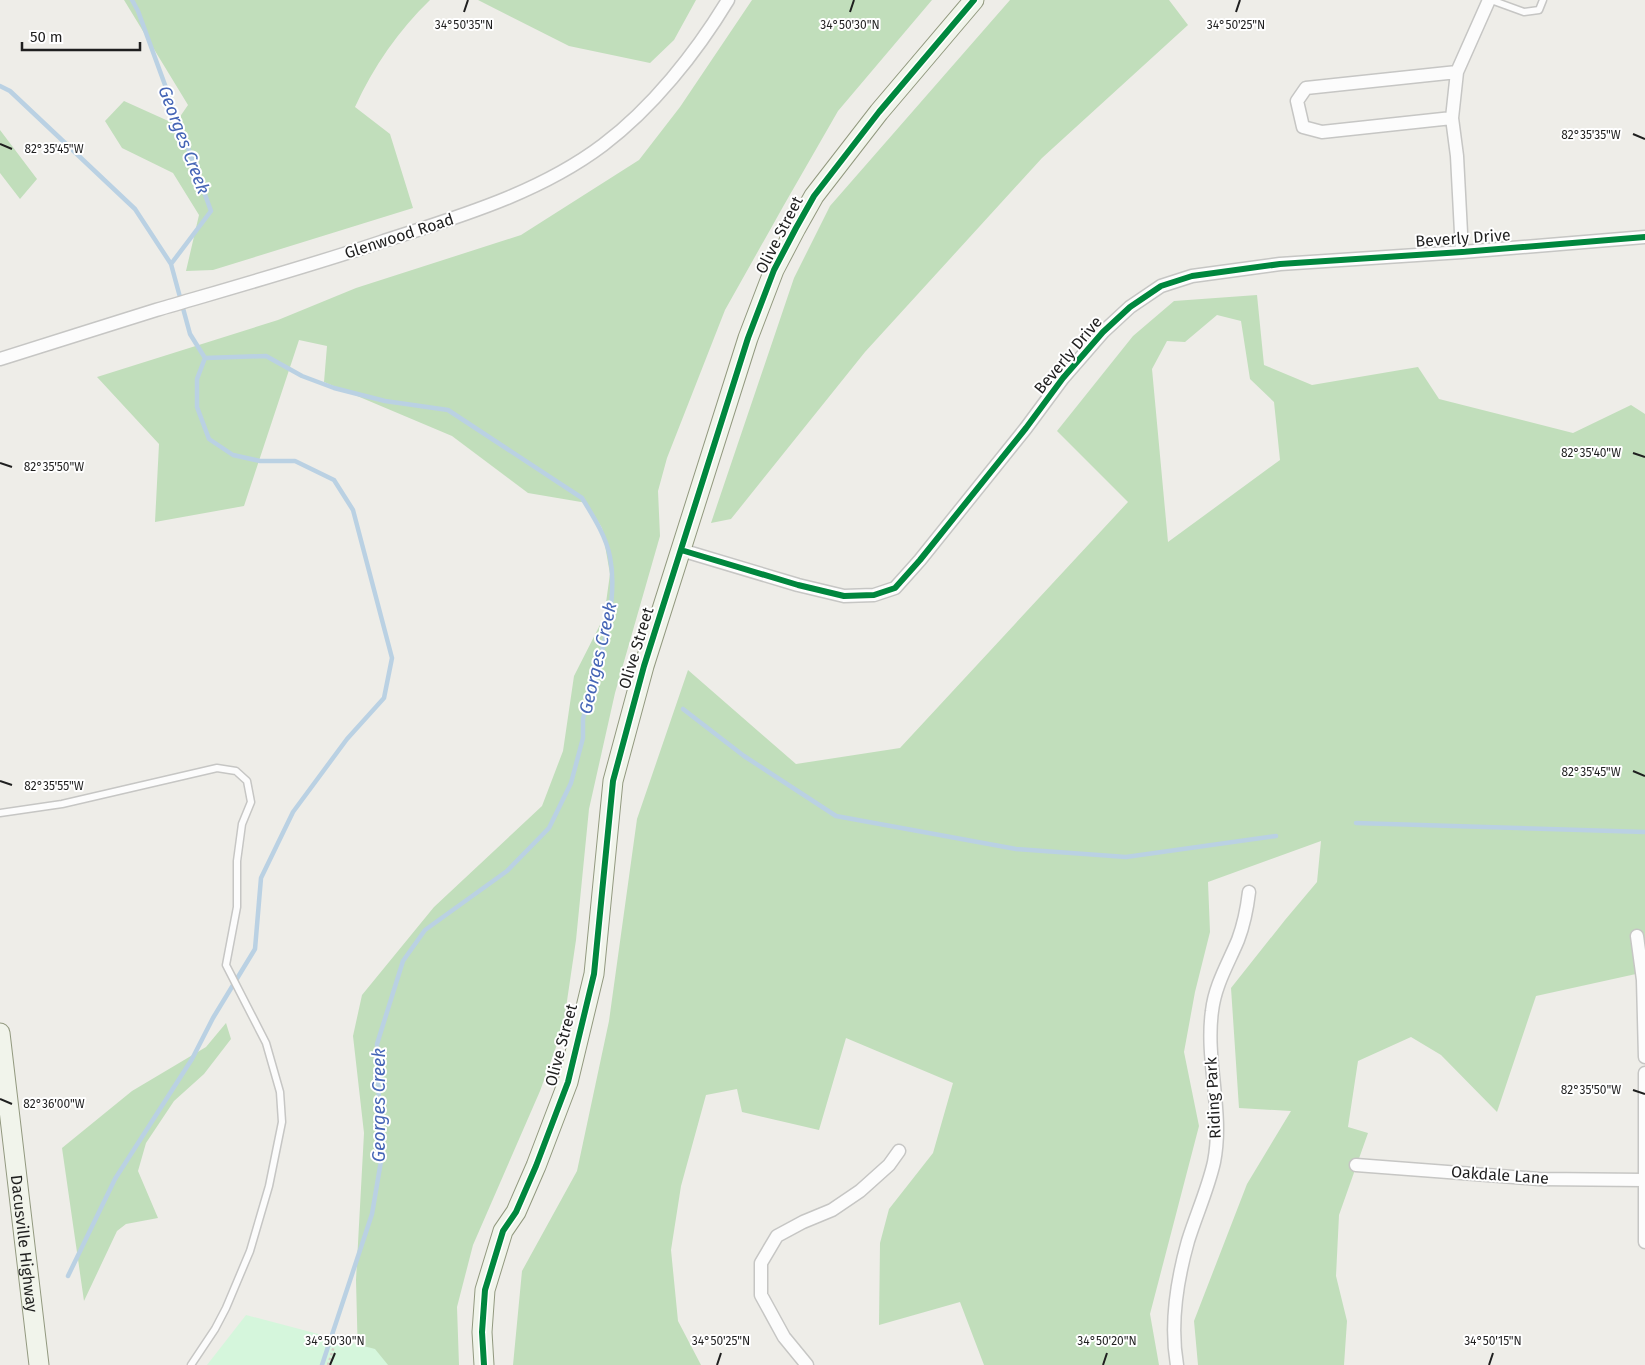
<svg xmlns="http://www.w3.org/2000/svg" width="1645" height="1365" viewBox="0 0 1645 1365" font-family="'Fira Sans',sans-serif">
  <style>
    .forest { fill: #c1debb; fill-rule: evenodd }
    .park { fill: #d5f6dc }
    .lines { fill: none; stroke-linecap: round; stroke-linejoin: round }
    .stream { stroke: #bad1e3; stroke-width: 4.5 }
    .lane-casing { stroke: #c6c6c4; stroke-width: 9 }
    .street-casing { stroke: #c6c6c4; stroke-width: 15 }
    .secondary-casing { stroke: #92997f; stroke-width: 21 }
    .path { stroke: #d8ccc6; stroke-width: 2.5; stroke-dasharray: 2.5 2.5; stroke-linecap: butt }
    .lane { stroke: #fcfcfc; stroke-width: 6 }
    .street { stroke: #fcfcfc; stroke-width: 12 }
    .secondary { stroke: #f1f4eb; stroke-width: 19 }
    .cycleway-casing { stroke: #fff; stroke-width: 9 }
    .cycleway { stroke: #00873e; stroke-width: 6 }
    .ticks { fill: none; stroke: #1f1f1f; stroke-width: 2 }
    .labels { text-anchor: middle; dominant-baseline: central; stroke-width: 4; stroke-linejoin: round; paint-order: stroke }
    .street-label { font-size: 16px; fill: #1f1f1f; stroke: #fff }
    .water-label { font-size: 18px; font-style: italic; fill: #4565b6; stroke: #fff }
    .ticks-label { font-size: 12px; text-anchor: middle; fill: #1f1f1f; stroke: #fff; stroke-width: 4; stroke-linejoin: round; paint-order: stroke }
  </style>
  <rect width="100%" height="100%" fill="#eeede8"/>
  <!-- forest -->
  <path class="forest" d="M 124,0 L 430,0 C 399,30 373,67 355,107 L 390,134 L 413,208 L 213,270 L 186,271 L 199,215 L 173,173 L 122,148 L 105,121 L 124,101 L 175,124 L 188,105 Z
    M 478,0 L 696,0 L 674,40 L 650,63 L 569,46 Z
    M 752,0 L 932,0 L 838,111 L 784,205 L 725,310 L 667,458 L 658,491 L 660,536 L 615,693 L 589,809 L 576,940 L 563,1028 L 540,1091 L 473,1245 L 457,1307 L 459,1365 L 361,1365 L 358,1359 L 356,1280 L 364,1133 L 353,1036 L 362,995 L 434,907 L 542,806 L 563,751 L 574,676 L 604,617 L 610,574 L 602,528 L 587,503 L 528,493 L 452,436 L 324,382 L 327,346 L 299,340 L 244,506 L 155,522 L 159,444 L 97,377 L 278,320 L 356,288 L 521,235 L 639,160 L 680,107 Z
    M 1010,0 L 1169,0 L 1188,25 L 1042,158 L 865,352 L 731,519 L 711,523 L 794,278 L 830,206 Z
    M 0,130 L 37,179 L 20,199 L 0,173 Z
    M 1257,295 L 1264,365 L 1312,385 L 1418,367 L 1439,399 L 1573,433 L 1631,405 L 1645,414 L 1645,972 L 1536,996 L 1497,1112 L 1441,1055 L 1411,1037 L 1358,1061 L 1348,1127 L 1368,1133 L 1339,1215 L 1336,1276 L 1347,1321 L 1344,1365 L 1198,1365 L 1194,1321 L 1247,1184 L 1291,1111 L 1239,1108 L 1231,988 L 1285,920 L 1317,882 L 1321,841 L 1208,882 L 1210,932 L 1195,992 L 1184,1052 L 1199,1126 L 1150,1314 L 1159,1365 L 984,1365 L 960,1302 L 879,1325 L 880,1243 L 889,1209 L 933,1153 L 953,1083 L 846,1038 L 819,1130 L 742,1112 L 737,1089 L 706,1095 L 681,1186 L 671,1250 L 678,1321 L 701,1365 L 513,1365 L 522,1271 L 577,1171 L 609,1021 L 637,819 L 688,670 L 796,764 L 900,748 L 1128,502 L 1057,431 L 1133,336 L 1174,301 ZM 1217,315 L 1241,321 L 1250,379 L 1274,402 L 1280,460 L 1168,542 L 1152,369 L 1167,341 L 1185,342 Z
    M 226,1023 L 231,1039 L 204,1074 L 174,1101 L 146,1143 L 138,1171 L 158,1218 L 126,1224 L 117,1231 L 84,1301 L 62,1148 L 132,1091 L 206,1047 Z"/>
  <!-- park -->
  <path class="park" d="M 246,1315 L 375,1349 L 388,1365 L 207,1365 Z"/>
  <g class="lines">
    <!-- stream -->
    <path class="stream" d="M 132,0 L 138,11 L 211,211 L 171,264
      M 0,86 L 10,91 L 135,209 L 171,264 L 190,334 L 205,358
      M 205,358 L 266,356 L 302,376 L 334,388 L 385,401 L 448,410 L 582,498 C 593,516 606,536 610,557 C 620,607 596,670 583,719 L 583,738 L 571,783 L 549,828 L 507,871 L 425,930 L 403,961 L 377,1044 L 381,1161 L 372,1214 L 322,1365
      M 683,709 L 744,756 L 836,816 L 1016,849 L 1126,857 L 1276,836
      M 1356,823 L 1645,832
      M 68,1276 L 115,1179 L 192,1059 L 213,1018 L 255,949 L 261,878 L 293,812 L 347,739 L 384,698 L 392,658 L 353,510 L 334,480 L 295,461 L 260,461 L 233,455 L 209,439 L 197,407 L 197,379 L 205,358"/>
    <!-- lane casing -->
    <g class="lane-casing">
      <path id="lane" d="M 1491,0 L 1524,12 L 1539,10 L 1543,0
        M 0,813 L 62,804 L 217,768 L 236,771 L 247,781 L 251,802 L 242,824 L 237,861 L 237,907 L 226,965 L 266,1043 L 280,1092 L 282,1122 L 269,1186 L 250,1251 L 226,1308 L 215,1329 L 191,1365"/>
    </g>
    <!-- street casing -->
    <g class="street-casing">
      <path id="street" d="M 1452,118 L 1322,132 L 1303,127 L 1297,101 L 1306,88 L 1457,72
        M 1462,252 L 1457,156 L 1452,118 L 1457,72 L 1489,0
        M 0,359 C 52,343 104,326 156,310 C 231,288 306,267 381,242 C 457,217 538,194 603,145 C 652,108 696,53 728,0
        M 681,550 L 798,585 L 844,596 L 874,595 L 895,588 L 920,560 L 1026,428 L 1063,378 L 1103,332 L 1130,307 L 1161,286 L 1192,276 L 1280,264 L 1462,252 L 1645,237
        M 1637,936 L 1643,980 L 1645,1057
        M 1645,1073 L 1645,1242
        M 1356,1165 L 1539,1179 L 1644,1180
        M 807,1365 L 784,1337 L 761,1295 L 761,1263 L 777,1236 L 803,1222 L 832,1210 L 860,1191 L 889,1165 L 899,1151
        M 1177,1365 C 1170,1325 1177,1280 1188,1241 C 1196,1215 1208,1189 1214,1162 C 1224,1112 1205,1061 1212,1011 C 1215,985 1228,964 1238,940 C 1244,924 1247,909 1249,892"/>
    </g>
    <!-- secondary casing -->
    <g class="secondary-casing">
      <g id="secondary">
        <path id="s1" d="M 0,1033 L 39,1365"/>
        <path d="M 484,1365 L 482,1332 L 485,1290 L 503,1231 L 516,1212 L 536,1166 L 568,1082 L 594,974 L 613,781 L 644,666 L 748,338 L 774,270 L 796,228 L 814,196 L 879,112 L 974,0"/>
      </g>
    </g>
    <!-- path -->
    <path class="path" d="M 328,1365 L 334,1346"/>
    <!-- lane -->
    <use href="#lane" class="lane"/>
    <!-- street -->
    <use href="#street" class="street"/>
    <!-- secondary -->
    <use href="#secondary" class="secondary"/>
    <!-- cycleway casing -->
    <g class="cycleway-casing">
      <path id="cycleway" d="M 681,550 L 798,585 L 844,596 L 874,595 L 895,588 L 920,560 L 1026,428 L 1063,378 L 1103,332 L 1130,307 L 1161,286 L 1192,276 L 1280,264 L 1462,252 L 1645,237
        M 484,1365 L 482,1332 L 485,1290 L 503,1231 L 516,1212 L 536,1166 L 568,1082 L 594,974 L 613,781 L 644,666 L 748,338 L 774,270 L 796,228 L 814,196 L 879,112 L 974,0"/>
    </g>
    <!-- cycleway -->
    <use href="#cycleway" class="cycleway"/>
  </g>
  <!-- ticks -->
  <path class="ticks" d="M 464,12 L 468,0M 850,12 L 854,0M 1236,12 L 1240,0M 1633,134 L 1645,139M 0,144 L 12,149M 1633,453 L 1645,457M 0,463 L 12,467M 1633,771 L 1645,776M 0,781 L 12,785M 1633,1090 L 1645,1094M 0,1099 L 12,1104M 330,1365 L 335,1353M 717,1365 L 721,1353M 1103,1365 L 1107,1353M 1489,1365 L 1493,1353"/>
  <g class="labels">
    <!-- street labels -->
    <g class="street-label">
      <text transform="translate(779 235) rotate(-63)">Olive Street</text>
      <text transform="translate(399 236) rotate(-18)">Glenwood Road</text>
      <text transform="translate(1463 238) rotate(-4)">Beverly Drive</text>
      <text transform="translate(1068 355) rotate(-50)">Beverly Drive</text>
      <text transform="translate(636 648) rotate(-73)">Olive Street</text>
      <text transform="translate(561 1045) rotate(-75)">Olive Street</text>
      <text transform="translate(1213 1098) rotate(-93)">Riding Park</text>
      <text transform="translate(1500 1175) rotate(4)">Oakdale Lane</text>
      <text stroke="none"><textPath href="#s1" startOffset="212">Dacusville Highway</textPath></text>
    </g>
    <!-- water labels -->
    <g class="water-label">
      <text transform="translate(184 140) rotate(69)">Georges Creek</text>
      <text transform="translate(598 658) rotate(-77)">Georges Creek</text>
      <text transform="translate(379 1105) rotate(-90)">Georges Creek</text>
    </g>
  </g>
  <g class="ticks-label">
    <text x="464" y="29">34°50'35"N</text>
    <text x="850" y="29">34°50'30"N</text>
    <text x="1236" y="29">34°50'25"N</text>
    <text x="1591" y="139">82°35'35"W</text>
    <text x="54" y="153">82°35'45"W</text>
    <text x="1591" y="457">82°35'40"W</text>
    <text x="54" y="471">82°35'50"W</text>
    <text x="1591" y="776">82°35'45"W</text>
    <text x="54" y="790">82°35'55"W</text>
    <text x="1591" y="1094">82°35'50"W</text>
    <text x="54" y="1108">82°36'00"W</text>
    <text x="335" y="1345">34°50'30"N</text>
    <text x="721" y="1345">34°50'25"N</text>
    <text x="1107" y="1345">34°50'20"N</text>
    <text x="1493" y="1345">34°50'15"N</text>
  </g>
  <!-- scale -->
  <path d="M22 42v8h118v-8" fill="none" stroke="#1f1f1f" stroke-width="2.5"/>
  <text x="30" y="42" font-size="15" fill="#1f1f1f" stroke="#ffffff" stroke-width="4" paint-order="stroke">50 m</text>
</svg>
